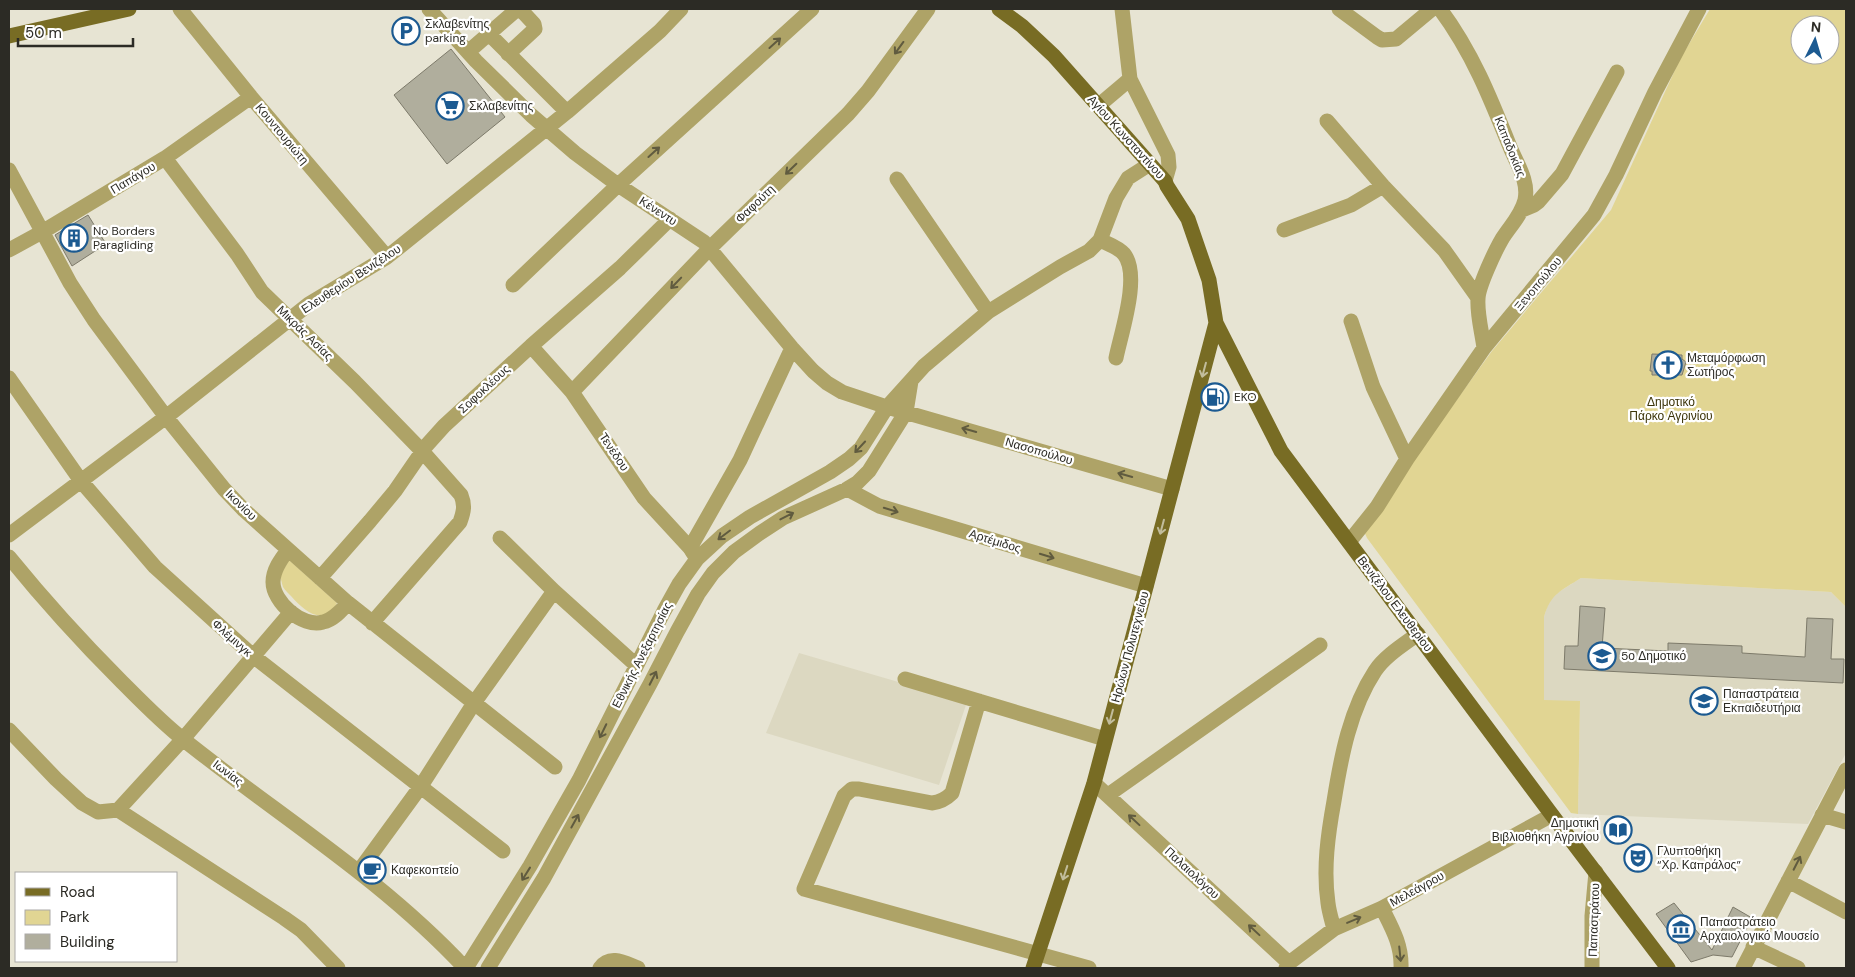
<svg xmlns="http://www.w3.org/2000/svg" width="1855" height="977" viewBox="0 0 1855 977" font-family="'DM Sans',sans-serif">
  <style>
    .built { fill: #dcd8c1 }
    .green { fill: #e1d593; fill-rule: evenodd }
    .building { fill: #b0ae9d; stroke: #7d7a6a }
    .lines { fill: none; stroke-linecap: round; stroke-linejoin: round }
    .minor { stroke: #aea367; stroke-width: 15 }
    .major { stroke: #786c24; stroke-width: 15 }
    .oneway { stroke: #605b3f }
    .oneway2 { stroke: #c2bd9c }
    .labels { text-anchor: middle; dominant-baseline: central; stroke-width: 4.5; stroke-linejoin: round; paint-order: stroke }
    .poi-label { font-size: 12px; fill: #2c2b25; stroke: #fff; text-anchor: start }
    .street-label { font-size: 12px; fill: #2c2b25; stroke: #fff }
    .park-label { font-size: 12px; fill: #3c3409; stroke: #fff }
  </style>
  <rect width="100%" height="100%" fill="#e7e4d3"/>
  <!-- built -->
  <path class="built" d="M 1581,578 L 1831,592 L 1846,607 L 1846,753 L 1808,824 L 1578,814 L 1580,701 L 1544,701 L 1544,617 L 1548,604 L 1554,595 Z
    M 799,653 L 967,702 L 939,785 L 766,733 Z"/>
  <!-- green -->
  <path class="green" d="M 1710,9 L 1846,9 L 1846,607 L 1831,592 L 1581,578 C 1561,591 1551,593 1544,617 L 1544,700 L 1580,701 L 1578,814 L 1571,813 L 1367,538 L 1363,529 L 1492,351 L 1611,210 L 1680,59 ZM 1800,25 L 1830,25 L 1830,55 L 1800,55 Z
    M 289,560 L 337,603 C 324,627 305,612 291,596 C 289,594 285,590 283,587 C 282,584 281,579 280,576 Z"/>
  <!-- building -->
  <path class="building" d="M 451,49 L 505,117 L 447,164 L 394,95 Z
    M 88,215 L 106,244 L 72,266 L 55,235 Z
    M 1652,354 L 1682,355 L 1682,359 L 1686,362 L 1682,375 L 1652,375 L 1652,371 L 1650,371 Z
    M 1580,606 L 1605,608 L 1602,648 L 1668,651 L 1668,643 L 1742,646 L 1742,653 L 1805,657 L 1807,618 L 1833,619 L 1831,659 L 1844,659 L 1843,683 L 1564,669 L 1565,646 L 1578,646 Z
    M 1674,903 L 1712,950 L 1733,907 L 1752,918 L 1732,957 L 1713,955 L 1691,962 L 1656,914 Z"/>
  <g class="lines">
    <!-- minor -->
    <path class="minor" d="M 180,9 L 251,97 L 387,257
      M 429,9 L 476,61 L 531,115 L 575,153 L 618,185 L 704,242 L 792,348 L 813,371 L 827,383 L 842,392 L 887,407 L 1172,489
      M 1122,9 L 1130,79 L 1168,155 L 1169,167 L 1165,181
      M 1339,9 L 1377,37 L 1382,40 L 1396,39 L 1432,9
      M 1440,9 C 1472,52 1490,97 1510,147 C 1517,164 1529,181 1525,200 C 1521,216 1510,226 1502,239 C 1495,251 1478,287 1478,299 C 1477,315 1482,332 1484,348
      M 489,34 L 567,112
      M 468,52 L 515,11 L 522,11 L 534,24 L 535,29 L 508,54
      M 1098,106 L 1130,79
      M 1327,121 L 1383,186 L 1444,250 L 1478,298
      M 165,158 L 237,254 L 262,292 L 355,382 L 422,451 L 461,495 C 465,505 464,511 460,522 L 372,623
      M 9,170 L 70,283 L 94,320 L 166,417 L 224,489 L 244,510 L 348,603 L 555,767
      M 897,179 L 988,312
      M 1522,210 L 1534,205 L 1538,202 L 1562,174 L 1617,72
      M 1284,230 L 1351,205 L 1383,186
      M 1100,240 C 1108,244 1118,247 1124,254 C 1141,275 1121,333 1116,358
      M 9,250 L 42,232 L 165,158 L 251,97
      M 513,285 L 618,185 L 812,9
      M 1351,321 L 1373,387 L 1407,459
      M 531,346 L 572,392 L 644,498 L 690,548 L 697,559
      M 9,378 L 81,481 L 155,567 L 253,656 L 503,851
      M 572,392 L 710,248 L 848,114 L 868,91 L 928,9
      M 847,489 L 879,506 L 1146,586
      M 9,535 L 166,417 L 309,304 L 387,257 L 567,112 L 660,31 L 681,9
      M 500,538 L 554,591 L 636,665
      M 1349,542 L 1377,507 L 1407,459 L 1484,348 L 1594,215 L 1616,175 L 1655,92 L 1699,9
      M 690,548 L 740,460 L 792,348
      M 288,550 C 281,559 273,570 273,582 C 273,602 302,628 323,622 C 333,620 341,611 348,603
      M 9,557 C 44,600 81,641 120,680 C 141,701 161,722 184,740 C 279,816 381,878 465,968
      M 320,578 L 370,521 L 395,491 L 426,446 L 444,426 L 531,346 L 620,268 L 670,219
      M 905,679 L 1105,739
      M 979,701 L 952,793 C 946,799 941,802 932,803 L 859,789 L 852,789 L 844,796 L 804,889 L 1089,968
      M 9,730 L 56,779 L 82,803 L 98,812 L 118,810
      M 1094,783 L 1289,963
      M 1108,795 L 1320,645
      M 118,810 L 284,918 L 301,930 L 338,968
      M 118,810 L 183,739 L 291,612
      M 1822,815 L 1846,822
      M 359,871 L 421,786 L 474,703 L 554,591
      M 1788,881 L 1846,912
      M 1382,908 C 1392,928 1402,945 1401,968
      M 1334,929 C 1332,921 1329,912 1328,903 C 1323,869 1328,834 1334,801 C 1341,757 1350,709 1375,671 C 1385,656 1403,645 1418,634
      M 1753,947 L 1798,968
      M 466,968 L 530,866 L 579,780 L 664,611 L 679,584 L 697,559 L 722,536 L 750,517 L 830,472 L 849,459 L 861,448 L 887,407 L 924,366 L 988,312 L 1060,267 L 1089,251 L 1100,240 L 1116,198 L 1128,178 L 1150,164
      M 488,968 L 544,878 L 650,684 L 677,632 L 698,594 L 713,573 L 734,552 L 760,533 L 783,518 L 847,489 L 857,483 L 869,471 L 906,412 L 911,381
      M 600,968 C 610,954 625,963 638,968
      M 1286,968 L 1289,963 L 1334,929 L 1382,908 L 1552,815
      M 1592,968 L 1592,916 L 1596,872
      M 1743,968 L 1846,770"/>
    <!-- major -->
    <path class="major" d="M 999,9 L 1022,26 L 1054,56 L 1165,181 L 1167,186 L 1188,219 L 1209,280 L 1216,323 L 1281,451 L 1552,815 L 1668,968
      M 9,36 L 129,9
      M 1033,968 L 1094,783 L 1216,323"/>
  </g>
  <!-- one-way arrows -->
  <defs><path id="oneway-shaft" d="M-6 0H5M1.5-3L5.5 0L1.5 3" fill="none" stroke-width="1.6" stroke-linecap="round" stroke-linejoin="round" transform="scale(1.25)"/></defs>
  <g class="oneway">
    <use href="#oneway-shaft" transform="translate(775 43) rotate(-42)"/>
    <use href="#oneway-shaft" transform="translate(899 48) rotate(126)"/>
    <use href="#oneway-shaft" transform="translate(654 152) rotate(-42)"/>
    <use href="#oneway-shaft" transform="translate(791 169) rotate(136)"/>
    <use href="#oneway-shaft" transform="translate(676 283) rotate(134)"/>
    <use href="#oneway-shaft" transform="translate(969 430) rotate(-164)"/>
    <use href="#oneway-shaft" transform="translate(860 447) rotate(133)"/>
    <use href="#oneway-shaft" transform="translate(1125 475) rotate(-164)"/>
    <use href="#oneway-shaft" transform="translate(891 510) rotate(17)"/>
    <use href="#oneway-shaft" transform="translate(787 516) rotate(-27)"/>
    <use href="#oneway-shaft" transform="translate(724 535) rotate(143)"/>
    <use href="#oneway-shaft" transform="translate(1047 556) rotate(17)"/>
    <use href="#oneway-shaft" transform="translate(653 678) rotate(-63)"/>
    <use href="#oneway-shaft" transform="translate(603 731) rotate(116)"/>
    <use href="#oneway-shaft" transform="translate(1134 820) rotate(-137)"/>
    <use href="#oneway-shaft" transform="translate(575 821) rotate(-61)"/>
    <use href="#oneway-shaft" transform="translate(1797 863) rotate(-63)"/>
    <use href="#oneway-shaft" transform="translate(526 874) rotate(122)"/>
    <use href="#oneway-shaft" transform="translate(1354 920) rotate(-23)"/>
    <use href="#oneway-shaft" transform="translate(1254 930) rotate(-137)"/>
    <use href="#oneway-shaft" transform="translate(1400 954) rotate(84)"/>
  </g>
  <g class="oneway2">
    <use href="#oneway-shaft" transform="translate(1204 370) rotate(105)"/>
    <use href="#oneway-shaft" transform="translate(1162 527) rotate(105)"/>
    <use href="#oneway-shaft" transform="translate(1111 717) rotate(105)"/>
    <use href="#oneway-shaft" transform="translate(1065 873) rotate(108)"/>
  </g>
  <!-- icons -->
  <defs>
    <g id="parking-ring" transform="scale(1.4375)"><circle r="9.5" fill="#fff" stroke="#1c5a91" stroke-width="1.5"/><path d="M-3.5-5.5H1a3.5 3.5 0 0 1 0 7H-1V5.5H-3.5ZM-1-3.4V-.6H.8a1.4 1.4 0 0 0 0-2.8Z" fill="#1c5a91"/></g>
    <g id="supermarket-ring" transform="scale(1.4375)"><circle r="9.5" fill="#fff" stroke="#1c5a91" stroke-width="1.5"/><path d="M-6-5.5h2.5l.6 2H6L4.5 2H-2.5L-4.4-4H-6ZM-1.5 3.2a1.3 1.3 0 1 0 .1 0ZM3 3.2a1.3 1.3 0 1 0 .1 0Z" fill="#1c5a91"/></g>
    <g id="building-ring" transform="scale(1.4375)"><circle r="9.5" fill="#fff" stroke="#1c5a91" stroke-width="1.5"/><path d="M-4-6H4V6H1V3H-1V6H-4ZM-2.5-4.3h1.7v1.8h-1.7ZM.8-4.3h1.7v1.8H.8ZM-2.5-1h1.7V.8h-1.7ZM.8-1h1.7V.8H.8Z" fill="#1c5a91"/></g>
    <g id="church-ring" transform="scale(1.4375)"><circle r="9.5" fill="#fff" stroke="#1c5a91" stroke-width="1.5"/><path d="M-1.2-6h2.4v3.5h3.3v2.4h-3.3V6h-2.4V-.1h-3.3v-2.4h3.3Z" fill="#1c5a91"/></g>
    <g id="fuel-ring" transform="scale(1.4375)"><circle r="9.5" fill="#fff" stroke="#1c5a91" stroke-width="1.5"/><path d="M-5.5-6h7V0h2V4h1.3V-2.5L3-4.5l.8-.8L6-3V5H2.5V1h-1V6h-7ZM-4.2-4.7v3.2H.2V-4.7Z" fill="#1c5a91"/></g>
    <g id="school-ring" transform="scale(1.4375)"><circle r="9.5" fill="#fff" stroke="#1c5a91" stroke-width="1.5"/><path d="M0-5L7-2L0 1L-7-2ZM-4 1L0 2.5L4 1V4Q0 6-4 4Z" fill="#1c5a91"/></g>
    <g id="library-ring" transform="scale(1.4375)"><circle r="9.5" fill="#fff" stroke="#1c5a91" stroke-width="1.5"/><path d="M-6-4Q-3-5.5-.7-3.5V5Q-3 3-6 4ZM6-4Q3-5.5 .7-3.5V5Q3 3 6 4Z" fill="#1c5a91"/></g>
    <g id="theatre-ring" transform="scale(1.4375)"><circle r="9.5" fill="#fff" stroke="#1c5a91" stroke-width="1.5"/><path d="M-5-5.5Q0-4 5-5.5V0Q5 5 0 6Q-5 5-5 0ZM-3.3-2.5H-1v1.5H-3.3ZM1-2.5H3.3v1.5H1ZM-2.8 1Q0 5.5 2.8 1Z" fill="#1c5a91"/></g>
    <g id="cafe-ring" transform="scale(1.4375)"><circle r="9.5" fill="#fff" stroke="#1c5a91" stroke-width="1.5"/><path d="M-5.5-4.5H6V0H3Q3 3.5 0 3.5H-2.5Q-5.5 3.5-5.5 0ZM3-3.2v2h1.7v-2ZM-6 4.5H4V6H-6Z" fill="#1c5a91"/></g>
    <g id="museum-ring" transform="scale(1.4375)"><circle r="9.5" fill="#fff" stroke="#1c5a91" stroke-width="1.5"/><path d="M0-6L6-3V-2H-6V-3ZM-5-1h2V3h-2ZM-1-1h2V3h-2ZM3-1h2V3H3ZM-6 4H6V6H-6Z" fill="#1c5a91"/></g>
  </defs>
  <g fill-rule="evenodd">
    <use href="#parking-ring" x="406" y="31"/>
    <use href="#supermarket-ring" x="450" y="106"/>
    <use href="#building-ring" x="74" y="238"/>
    <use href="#church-ring" x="1668" y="365"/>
    <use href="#fuel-ring" x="1215" y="397"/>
    <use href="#school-ring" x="1602" y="656"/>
    <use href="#school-ring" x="1704" y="701"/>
    <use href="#library-ring" x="1618" y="830"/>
    <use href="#theatre-ring" x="1638" y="858"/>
    <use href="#cafe-ring" x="372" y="870"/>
    <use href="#museum-ring" x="1681" y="929"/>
  </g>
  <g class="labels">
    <!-- poi labels -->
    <g class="poi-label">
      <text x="425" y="24">Σκλαβενίτης<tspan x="425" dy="14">parking</tspan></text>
      <text x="469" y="106">Σκλαβενίτης</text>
      <text x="93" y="231">No Borders<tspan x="93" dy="14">Paragliding</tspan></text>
      <text x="1687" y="358">Μεταμόρφωση<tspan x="1687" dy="14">Σωτήρος</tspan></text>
      <text x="1234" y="397">EKO</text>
      <text x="1621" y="656">5ο Δημοτικό</text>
      <text x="1723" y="694">Παπαστράτεια<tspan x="1723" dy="14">Εκπαιδευτήρια</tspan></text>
      <text x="1599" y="823" text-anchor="end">Δημοτική<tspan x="1599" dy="14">Βιβλιοθήκη Αγρινίου</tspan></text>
      <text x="1657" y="851">Γλυπτοθήκη<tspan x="1657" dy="14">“Χρ. Καπράλος”</tspan></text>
      <text x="391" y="870">Καφεκοπτείο</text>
      <text x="1700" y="922">Παπαστράτειο<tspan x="1700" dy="14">Αρχαιολογικό Μουσείο</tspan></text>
    </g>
    <!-- street labels -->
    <g class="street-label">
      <text transform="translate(282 134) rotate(50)">Κουντουριώτη</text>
      <text transform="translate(1126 137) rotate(48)">Αγίου Κωνσταντίνου</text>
      <text transform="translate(1510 147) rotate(68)">Καπαδοκίας</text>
      <text transform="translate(133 178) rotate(-31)">Παπάγου</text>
      <text transform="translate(755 204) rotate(-44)">Φαφούτη</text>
      <text transform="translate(658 211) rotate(33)">Κένεντυ</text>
      <text transform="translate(351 279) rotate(-33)">Ελευθερίου Βενιζέλου</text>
      <text transform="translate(1538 284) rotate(-50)">Ξενοπούλου</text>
      <text transform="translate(305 333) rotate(44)">Μικράς Ασίας</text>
      <text transform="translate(484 389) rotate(-43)">Σοφοκλέους</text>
      <text transform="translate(1039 451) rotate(16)">Νασοπούλου</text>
      <text transform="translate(614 452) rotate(56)">Τενέδου</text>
      <text transform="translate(241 505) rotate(44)">Ικονίου</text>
      <text transform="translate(995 541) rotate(17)">Αρτέμιδος</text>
      <text transform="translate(1395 604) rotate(53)">Βενιζέλου Ελευθερίου</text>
      <text transform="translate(232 638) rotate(42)">Φλέμινγκ</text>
      <text transform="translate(1130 647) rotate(-75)">Ηρώων Πολυτεχνείου</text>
      <text transform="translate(642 655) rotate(-63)">Εθνικής Ανεξαρτησίας</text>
      <text transform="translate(228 773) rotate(37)">Ιωνίας</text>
      <text transform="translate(1192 873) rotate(43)">Παλαιολόγου</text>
      <text transform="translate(1417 889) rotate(-29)">Μελεάγρου</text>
      <text transform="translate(1594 920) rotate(-88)">Παπαστράτου</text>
    </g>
    <!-- park labels -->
    <g class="park-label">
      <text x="1671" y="402">Δημοτικό<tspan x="1671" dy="14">Πάρκο Αγρινίου</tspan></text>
    </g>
  </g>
  <!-- border -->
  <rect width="1855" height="977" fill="none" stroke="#2c2b25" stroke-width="20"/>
  <!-- legend -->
  <rect x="15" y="872" width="162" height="90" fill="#ffffff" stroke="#abaaa8"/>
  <rect x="25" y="888" width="25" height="8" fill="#786c24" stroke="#abaaa8"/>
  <text x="60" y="897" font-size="15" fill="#2c2b25">Road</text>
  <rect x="25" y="910" width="25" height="15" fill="#e1d593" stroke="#abaaa8"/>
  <text x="60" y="922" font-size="15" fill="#2c2b25">Park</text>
  <rect x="25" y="934" width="25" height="15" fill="#b0ae9d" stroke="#abaaa8"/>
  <text x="60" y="947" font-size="15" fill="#2c2b25">Building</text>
  <!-- north arrow -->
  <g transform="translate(1815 40) rotate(5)"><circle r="24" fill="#ffffff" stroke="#abaaa8"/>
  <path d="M0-4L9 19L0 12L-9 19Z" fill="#1c5a91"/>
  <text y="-8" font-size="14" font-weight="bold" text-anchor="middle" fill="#2c2b25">N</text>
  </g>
  <!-- scale -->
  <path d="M18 38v8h115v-8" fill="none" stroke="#2c2b25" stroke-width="2.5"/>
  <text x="25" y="38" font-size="15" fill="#2c2b25" stroke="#ffffff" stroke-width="4" paint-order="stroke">50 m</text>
</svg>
